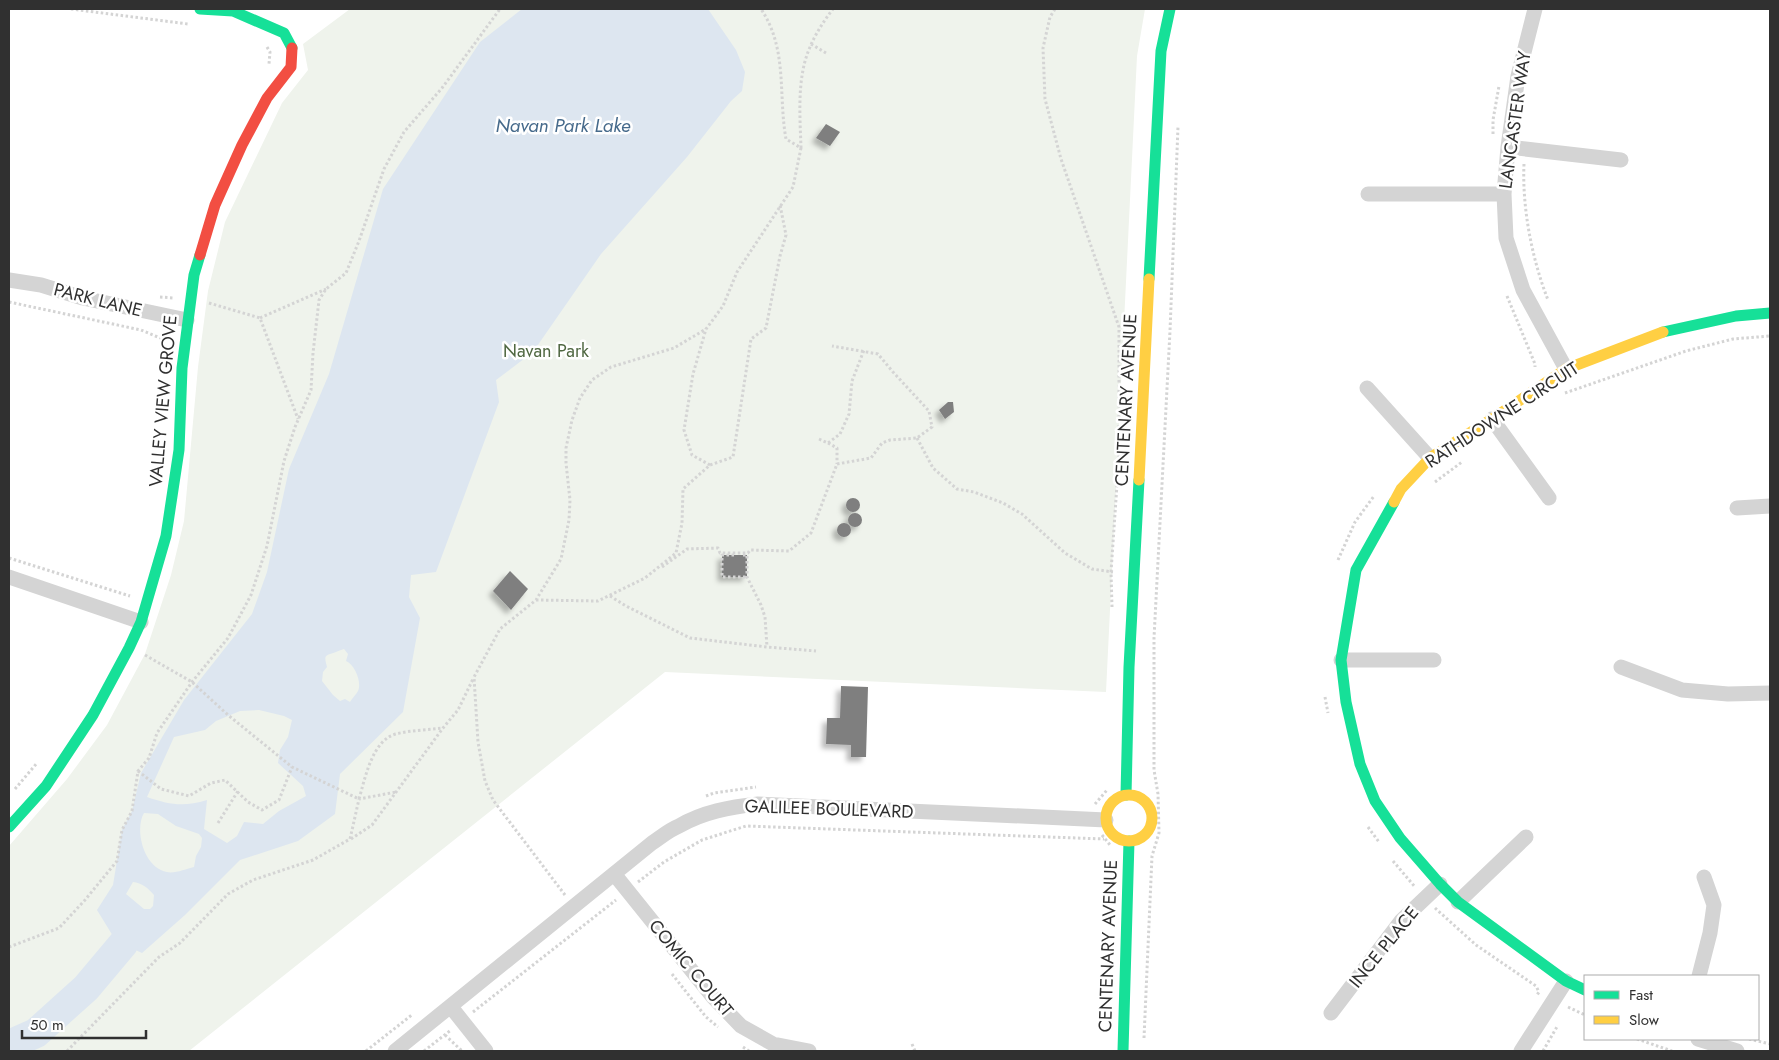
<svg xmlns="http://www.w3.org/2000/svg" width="1779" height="1060" viewBox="0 0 1779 1060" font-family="Jost,sans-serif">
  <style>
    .green { fill: #eff3ec }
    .water { fill: #dde6f0; fill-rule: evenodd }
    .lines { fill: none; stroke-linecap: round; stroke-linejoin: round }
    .river { stroke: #dde6f0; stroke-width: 30 }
    .building { fill: #7f7f7f; filter: url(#shadow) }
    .path { stroke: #d4d4d4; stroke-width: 3; stroke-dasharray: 2.5 2.5; stroke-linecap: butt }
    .street { stroke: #d4d4d4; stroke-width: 15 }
    .fast { stroke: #16e098; stroke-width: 11 }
    .slow { stroke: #ffcf43; stroke-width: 11 }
    .jam { stroke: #f24e42; stroke-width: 11 }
    .labels { text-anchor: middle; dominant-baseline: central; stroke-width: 5; stroke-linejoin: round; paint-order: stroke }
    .street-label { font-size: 18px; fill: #303030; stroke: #fff }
    .park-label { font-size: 18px; fill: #506842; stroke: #fff }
    .water-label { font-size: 19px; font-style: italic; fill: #466a8b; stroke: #fff }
  </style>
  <defs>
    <filter id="shadow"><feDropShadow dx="-4.5" dy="4.5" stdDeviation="2.5" flood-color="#0004"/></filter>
  </defs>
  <rect width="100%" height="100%" fill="#fff"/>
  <!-- green -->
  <path class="green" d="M 350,9 L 1145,9 L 1137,56 L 1106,692 L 665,672 L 189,1051 L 9,1051 L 9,846 L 67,779 L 107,725 L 145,654 L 171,575 L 184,521 L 198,367 L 208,291 L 225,222 L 282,103 L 308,70 L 303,44 Z"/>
  <!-- water -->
  <path class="water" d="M 522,9 L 708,9 L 736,50 L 745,72 L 742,91 L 731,101 L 687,157 L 601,254 L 533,352 L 496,380 L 499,402 L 436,572 L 411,575 L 409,597 L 420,618 L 403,712 L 340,774 L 335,814 L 298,841 L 240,860 L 185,915 L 142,953 L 116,941 L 97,910 L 113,885 L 122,830 L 132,811 L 141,773 L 184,700 L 252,614 L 267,572 L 289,469 L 329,374 L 383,189 L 480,42 ZM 344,649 L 348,654 L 346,661 C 355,665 362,682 358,691 C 356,695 352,698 350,702 L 345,699 L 340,701 L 333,695 L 322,681 L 323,672 L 327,667 C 324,655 324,656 336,652 C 338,651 341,650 344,649 ZM 259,710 L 284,716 L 292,720 L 288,737 L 280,750 L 278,763 L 303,786 L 306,796 L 279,811 L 263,824 L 244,822 L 237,836 L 227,843 L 204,829 L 207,800 C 184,807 170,805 147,797 L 174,737 L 205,730 L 216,721 L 240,711 ZM 144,813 L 158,814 L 176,826 L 199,834 L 202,838 L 201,847 L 196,856 L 194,867 C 186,869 174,874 167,872 C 144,868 134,830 144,813 ZM 133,882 C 142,883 148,888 154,895 L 153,906 L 150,909 L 144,909 L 126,894 Z"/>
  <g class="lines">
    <!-- river -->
    <path class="river" d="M 9,1045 L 36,1033 L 86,988 L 123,944"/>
  </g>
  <!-- building -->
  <path class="building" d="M 826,124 L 840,132 L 830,146 L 816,138 Z
    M 948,402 L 953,402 L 954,412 L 945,419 L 939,410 Z
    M846 505a7 7 0 1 1 14 0a7 7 0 1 1-14 0Z
    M848 520a7 7 0 1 1 14 0a7 7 0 1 1-14 0Z
    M837 530a7 7 0 1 1 14 0a7 7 0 1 1-14 0Z
    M 722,555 L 747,555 L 747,577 L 722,577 Z
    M 510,571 L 528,589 L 511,610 L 493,591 Z
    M 841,686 L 868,687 L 866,757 L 851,757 L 851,745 L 826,744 L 827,718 L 840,718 Z"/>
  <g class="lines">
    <!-- path -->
    <path class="path" d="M 71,9 L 188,24
      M 1055,9 L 1050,17 L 1043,48 L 1045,99 L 1061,159 L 1119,327 L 1119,455 L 1111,572 L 1112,607
      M 811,44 L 826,53
      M 267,47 L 270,52 L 269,64
      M 1493,134 L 1493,120 L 1499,86
      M 801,148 C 800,117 797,81 808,52 C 814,36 823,22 833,9
      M 1524,164 C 1522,208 1532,259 1548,300
      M 1507,296 L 1535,364 L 1535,367
      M 160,297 L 174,298
      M 9,302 L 141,330 L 165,340
      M 209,303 L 260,318 L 298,419
      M 260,318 L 326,289
      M 1565,393 L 1686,351 L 1733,339 L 1770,336
      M 917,438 L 933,468 L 957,489 L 974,492 L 1003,503 L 1022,514 L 1065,553 L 1092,569 L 1113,572
      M 819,439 L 828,443 L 840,434 L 849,414 L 852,381 L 864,350
      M 828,443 L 837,448 L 837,464
      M 710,465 L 692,455 L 684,430 L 693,374 L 706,329 L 723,306 L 737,272 L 793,187 L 801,148 L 786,139 C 778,95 788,49 761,9
      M 1435,482 L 1462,462
      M 734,555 L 722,555 L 722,577 L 747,577
      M 743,555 L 747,555 L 747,577 L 761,605 L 765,617 L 767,647
      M 9,558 L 130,596
      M 1338,560 L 1355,522 L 1374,496
      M 662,567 L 687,549 L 718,548 L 720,553 L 748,553 L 750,550 L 789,551 L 811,533 L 837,464 L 871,458 L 882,443 L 890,440 L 917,438 L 932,427 L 929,411 L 893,372 L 878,354 L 832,346
      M 610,596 L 626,606 L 690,638 L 767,647 L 816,651
      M 536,600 L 598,601 L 645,578 L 676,553 L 682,523 L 683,489 L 710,465 L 733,457 L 751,339 L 766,328 L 780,256 L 786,235 L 780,205
      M 145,655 L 192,682 L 228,715 L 292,767 L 359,799 C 365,779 372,740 396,734 C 411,730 428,730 443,728
      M 1325,697 L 1328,713
      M 138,771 L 161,789 L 189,796 L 211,783 L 225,780 L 248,802 L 262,810 L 279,800 L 292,767
      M 15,789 L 37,763
      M 706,796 L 714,793 L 756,787
      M 1095,804 L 1107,790
      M 218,823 L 238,791
      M 1368,827 L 1379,842
      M 1102,835 L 1110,845
      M 351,839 L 372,825 L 443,728 L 458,710 L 473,679
      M 1393,861 L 1415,887
      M 638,882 L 664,862 L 702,840 L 746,826 L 1104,839
      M 565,895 L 493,800 L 485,781 L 478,742 L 474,677 L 500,629 L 536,600 L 561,559 L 569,520 L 570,500 L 566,463 L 566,448 L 572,420 L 580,398 L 592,380 L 611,367 L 674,348 L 706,329
      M 1435,908 L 1476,945 L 1536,986 L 1539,992 L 1537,995
      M 9,947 L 59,928 L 85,900 L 117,861 L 122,830 L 132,811 L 138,771 L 149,758 L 157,733 L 192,682 L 228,638 L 251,595 L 267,546 L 284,461 L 295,427 L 311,390 L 313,353 L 319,300 L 326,289 L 346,273 L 359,241 L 384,169 L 404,132 L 442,88 L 500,9
      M 672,974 L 706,1017 L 718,1027
      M 1568,1007 L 1585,1015
      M 473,1012 L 616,900
      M 445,1035 L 462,1051
      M 1144,1038 L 1152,856 L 1159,833 L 1158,794 L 1154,770 L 1154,638 L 1170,331 L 1178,127
      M 1637,1039 L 1672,1051
      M 1749,1039 L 1770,1044
      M 912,1044 L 915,1051
      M 743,1047 L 749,1051
      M 67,1051 L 159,957 L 180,943 L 228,894 L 253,880 L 313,860 L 350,839 L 359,799 L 396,792
      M 366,1051 L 413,1014
      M 424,1051 L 451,1030
      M 1543,1051 L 1558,1025"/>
    <!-- street -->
    <path class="street" d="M 1535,9 L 1518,76 L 1508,147 L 1504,194 L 1506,238 L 1523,290 L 1566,369
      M 1508,147 L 1621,160
      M 1368,194 L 1504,194
      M 9,280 L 41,285 L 83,298 L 187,320
      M 1367,388 L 1430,458
      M 1492,419 L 1549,498
      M 1737,508 L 1770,506
      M 9,577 L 141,622
      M 1341,660 L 1434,660
      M 1621,667 L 1682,690 L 1728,694 L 1770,693
      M 615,875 L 713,997 L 741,1026 L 773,1044 L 809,1051
      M 1458,902 L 1526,837
      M 1699,976 L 1710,933 L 1714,905 L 1704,877
      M 451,1007 L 486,1051
      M 1331,1013 L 1401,921 L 1440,884
      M 1698,1039 L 1737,1051
      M 395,1051 L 652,843 C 661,837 669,830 679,826 C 703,812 730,807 758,804 L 1106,820
      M 1521,1051 L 1566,981"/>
    <!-- fast -->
    <path class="fast" d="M 200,9 L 233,11 L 284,33 L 292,48
      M 1149,279 L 1161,51 L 1170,9
      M 1663,332 L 1736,316 L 1770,313
      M 1394,502 L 1356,570 L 1341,660 L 1346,702 L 1360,764 L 1375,801 L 1400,838 L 1440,884 L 1458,902 L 1566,981 L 1585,990
      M 1126,795 L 1129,667 L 1139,480
      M 9,827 L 46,786 L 93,715 L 129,648 L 141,622 L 166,536 L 179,450 L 182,368 L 194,275 L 200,255
      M 1123,1051 L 1129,841"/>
    <!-- slow -->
    <path class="slow" d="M 1139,480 L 1149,279
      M 1394,502 L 1401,489 L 1430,458 L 1492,419 L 1566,369 L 1663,332
      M1106 818a23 23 0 1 1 46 0a23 23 0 1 1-46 0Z"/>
    <!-- jam -->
    <path class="jam" d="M 200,255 L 215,205 L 242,145 L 267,98 L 291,67 L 292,48"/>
  </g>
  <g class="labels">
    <!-- street labels -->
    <g class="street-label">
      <text transform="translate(1515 120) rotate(-82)">LANCASTER WAY</text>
      <text transform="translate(98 300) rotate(14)">PARK LANE</text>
      <text transform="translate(1126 400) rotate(-87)">CENTENARY AVENUE</text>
      <text transform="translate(163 401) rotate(-85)">VALLEY VIEW GROVE</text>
      <text transform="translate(1502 415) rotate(-33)">RATHDOWNE CIRCUIT</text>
      <text transform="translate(829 809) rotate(2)">GALILEE BOULEVARD</text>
      <text transform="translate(1108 946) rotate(-88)">CENTENARY AVENUE</text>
      <text transform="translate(1384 947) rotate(-51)">INCE PLACE</text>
      <text transform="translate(691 968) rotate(50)">COMIC COURT</text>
    </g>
    <!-- park labels -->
    <g class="park-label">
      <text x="546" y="351">Navan Park</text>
    </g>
    <!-- water labels -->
    <g class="water-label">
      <text x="563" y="125">Navan Park Lake</text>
    </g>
  </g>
  <!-- border -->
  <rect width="1779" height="1060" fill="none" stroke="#303030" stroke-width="20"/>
  <!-- legend -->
  <rect x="1584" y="975" width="175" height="65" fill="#ffffff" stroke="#acacac"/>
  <rect x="1594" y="991" width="25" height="8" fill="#16e098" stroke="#acacac"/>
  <text x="1629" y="1000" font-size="15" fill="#303030">Fast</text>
  <rect x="1594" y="1016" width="25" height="8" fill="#ffcf43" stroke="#acacac"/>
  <text x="1629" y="1025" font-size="15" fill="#303030">Slow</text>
  <!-- scale -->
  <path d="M22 1030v8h124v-8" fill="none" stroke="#303030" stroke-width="2.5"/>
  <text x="30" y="1030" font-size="15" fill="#303030" stroke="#ffffff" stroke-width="4" paint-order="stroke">50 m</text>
</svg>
